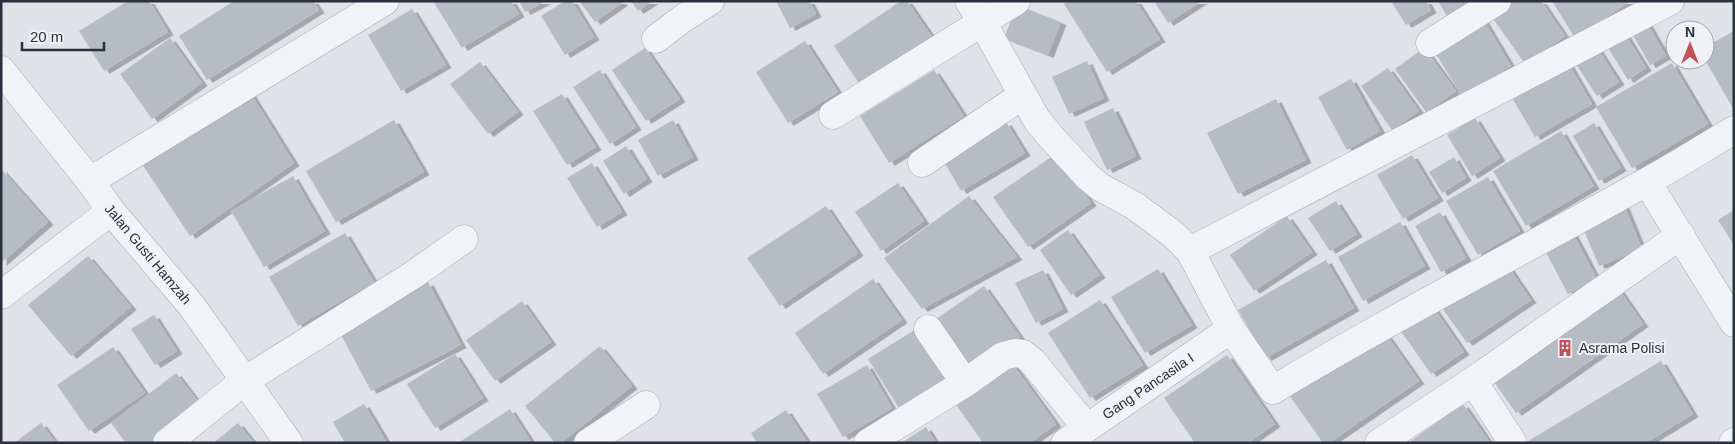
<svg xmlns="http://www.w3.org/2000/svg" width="1735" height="444" viewBox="0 0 1735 444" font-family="Helvetica,sans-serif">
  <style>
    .building { fill: #b7bbc4; filter: url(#shadow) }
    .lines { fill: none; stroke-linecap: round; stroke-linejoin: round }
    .minor-casing { stroke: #a6a9b1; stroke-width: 29 }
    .minor { stroke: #f2f3f6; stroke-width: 28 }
    .labels { text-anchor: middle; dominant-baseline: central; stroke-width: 4; stroke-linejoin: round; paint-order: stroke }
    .street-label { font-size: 14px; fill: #2a303d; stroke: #eff1f5 }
    .poi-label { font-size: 14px; fill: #2a303d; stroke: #eff1f5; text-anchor: start }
  </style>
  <defs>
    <filter id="shadow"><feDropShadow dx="5.5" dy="3" stdDeviation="0" flood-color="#0004"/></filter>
  </defs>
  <rect width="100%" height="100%" fill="#e0e2e7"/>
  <!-- building -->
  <path class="building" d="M 128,1 L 149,1 L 168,32 L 104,71 L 79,31 Z
    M 234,1 L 313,1 L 319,10 L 207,80 L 179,36 Z
    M 433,1 L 511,1 L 519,14 L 462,48 Z
    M 519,1 L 546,1 L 525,12 Z
    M 565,1 L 572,1 L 594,37 L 565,55 L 541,16 Z
    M 579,1 L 621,1 L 622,3 L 595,22 Z
    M 631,1 L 653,1 L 638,11 Z
    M 776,1 L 809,1 L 816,14 L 790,28 Z
    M 901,1 L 907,1 L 932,37 L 860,85 L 834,46 Z
    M 1068,1 L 1136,1 L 1160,39 L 1107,72 L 1064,4 Z
    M 1154,1 L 1202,1 L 1168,23 Z
    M 1391,1 L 1426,1 L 1431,10 L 1406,25 Z
    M 1438,1 L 1469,1 L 1472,6 L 1449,20 Z
    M 1509,1 L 1541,1 L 1565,36 L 1525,64 L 1490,14 Z
    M 1552,1 L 1631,1 L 1575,38 Z
    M 1017,5 L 1061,22 L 1048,55 L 1004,38 Z
    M 412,9 L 446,65 L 401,91 L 368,35 Z
    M 1483,19 L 1511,66 L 1461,95 L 1433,49 Z
    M 1646,21 L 1666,56 L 1650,65 L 1630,30 Z
    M 1734,31 L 1734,110 L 1705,60 L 1705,47 Z
    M 1625,34 L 1646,68 L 1628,80 L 1606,45 Z
    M 170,38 L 202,83 L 152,119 L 120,74 Z
    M 805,41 L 838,92 L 788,123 L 756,72 Z
    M 1596,46 L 1619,82 L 1597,96 L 1574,61 Z
    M 645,48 L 680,99 L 646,121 L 612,70 Z
    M 1424,48 L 1456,91 L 1426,112 L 1395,69 Z
    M 1087,61 L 1104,98 L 1069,114 L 1052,77 Z
    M 480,62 L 518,112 L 488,134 L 450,84 Z
    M 1568,63 L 1592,104 L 1535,137 L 1511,96 Z
    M 1672,63 L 1708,124 L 1632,168 L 1596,107 Z
    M 1388,68 L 1419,111 L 1392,130 L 1361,86 Z
    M 600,70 L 636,127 L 610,144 L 573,87 Z
    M 934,70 L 964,116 L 889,163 L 860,116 Z
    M 1351,79 L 1380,131 L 1347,150 L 1318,97 Z
    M 249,91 L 294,163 L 190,236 L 140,161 Z
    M 562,94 L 596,147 L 567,165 L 533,111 Z
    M 1276,99 L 1306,160 L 1238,194 L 1207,133 Z
    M 1113,108 L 1136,156 L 1107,170 L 1084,122 Z
    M 1475,118 L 1500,158 L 1472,176 L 1447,135 Z
    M 394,120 L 424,172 L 336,222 L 306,171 Z
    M 673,120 L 693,157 L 658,176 L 638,140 Z
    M 1006,122 L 1025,153 L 961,191 L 943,160 Z
    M 1594,123 L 1621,168 L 1599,181 L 1573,136 Z
    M 1561,131 L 1594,186 L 1526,226 L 1493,171 Z
    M 626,146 L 647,179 L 624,194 L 603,161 Z
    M 1057,153 L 1091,203 L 1028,247 L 993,197 Z
    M 1412,155 L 1438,198 L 1403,219 L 1377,175 Z
    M 1454,157 L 1466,178 L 1442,193 L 1429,172 Z
    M 592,163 L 622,212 L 597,227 L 567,178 Z
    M 1,169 L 48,222 L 1,263 Z
    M 293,176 L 325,231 L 264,267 L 231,211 Z
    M 1488,177 L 1520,231 L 1478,255 L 1446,201 Z
    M 898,183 L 924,221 L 881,251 L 855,212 Z
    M 969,196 L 1017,257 L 922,309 L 884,258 Z
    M 1336,201 L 1357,234 L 1330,251 L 1308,218 Z
    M 1623,203 L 1642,249 L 1599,266 L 1580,221 Z
    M 826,206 L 858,253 L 780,306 L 747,258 Z
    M 1734,210 L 1734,245 L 1718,220 Z
    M 1440,212 L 1466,258 L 1441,272 L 1415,226 Z
    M 1287,216 L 1312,252 L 1254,291 L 1230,255 Z
    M 1400,222 L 1425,266 L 1363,301 L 1338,257 Z
    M 1570,228 L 1597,279 L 1568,294 L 1541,243 Z
    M 1068,230 L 1100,275 L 1071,295 L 1040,250 Z
    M 345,233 L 374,282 L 298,326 L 269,277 Z
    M 88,256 L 131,307 L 71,356 L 28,305 Z
    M 1326,260 L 1354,308 L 1266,358 L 1238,310 Z
    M 1505,262 L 1531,300 L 1467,343 L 1440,305 Z
    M 1158,269 L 1192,325 L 1145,353 L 1111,297 Z
    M 1043,270 L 1063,309 L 1036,323 L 1015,283 Z
    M 873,279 L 902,320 L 823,374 L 795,333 Z
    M 428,282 L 461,345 L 371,391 L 338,329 Z
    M 1614,282 L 1643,324 L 1516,413 L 1487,372 Z
    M 984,286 L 1020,337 L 972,370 L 936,319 Z
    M 1100,300 L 1143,365 L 1090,398 L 1048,333 Z
    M 522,301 L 551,342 L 495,381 L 466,340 Z
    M 1431,304 L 1464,352 L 1431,374 L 1398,327 Z
    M 154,315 L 177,351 L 155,365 L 131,329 Z
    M 921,326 L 957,383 L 904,416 L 868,359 Z
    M 1381,327 L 1419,381 L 1329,443 L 1323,443 L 1287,392 Z
    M 600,346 L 632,386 L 561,443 L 555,443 L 525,406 Z
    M 113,347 L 145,393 L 89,431 L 57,385 Z
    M 455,354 L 483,398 L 435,428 L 407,384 Z
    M 1227,355 L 1275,424 L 1248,443 L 1195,443 L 1164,398 Z
    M 1009,359 L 1056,424 L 1030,443 L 983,443 L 952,399 Z
    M 1661,361 L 1693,414 L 1646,443 L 1525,443 Z
    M 867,365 L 892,408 L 843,437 L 817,394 Z
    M 176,373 L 201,406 L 153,443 L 126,443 L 111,423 Z
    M 364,404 L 387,443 L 345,443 L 333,422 Z
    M 1463,404 L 1490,443 L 1408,443 Z
    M 510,409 L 532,443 L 458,443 Z
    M 786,410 L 808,443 L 757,443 L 751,433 Z
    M 41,423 L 56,443 L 14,443 Z
    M 238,423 L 254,443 L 213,443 Z
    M 926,427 L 936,443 L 901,443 Z"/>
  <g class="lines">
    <!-- minor casing -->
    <g class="minor-casing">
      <path id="minor" d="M 969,1 L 982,22 L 1037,120 L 1051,137 L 1088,177 L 1100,187 L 1135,206 L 1174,235 L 1190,251 L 1231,329 L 1273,390 C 1395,316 1522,252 1646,182 C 1676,166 1705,147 1734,130
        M 656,39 L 682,19 L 710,1
        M 1430,43 L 1497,1
        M 1,70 L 90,181 L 111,211 L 191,305 L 289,443
        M 833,115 L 1016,1
        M 922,163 L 1023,95
        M 90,181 L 385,1
        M 1647,182 L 1734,323
        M 1190,251 L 1670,1
        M 1,295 L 111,211
        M 928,329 L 965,383
        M 1473,381 L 1513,443
        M 167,443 L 244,381 L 413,275 L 464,239
        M 588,443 L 646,405
        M 868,443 L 965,383 L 1003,356 L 1015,353 L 1023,354 L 1032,361 L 1087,428
        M 1065,443 L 1231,329
        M 1379,443 L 1473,381 L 1681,235
        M 1733,443 L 1734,442"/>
    </g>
    <!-- minor -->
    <use href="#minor" class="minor"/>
  </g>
  <!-- icons -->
  <defs>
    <g id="building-bare" transform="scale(1.35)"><path d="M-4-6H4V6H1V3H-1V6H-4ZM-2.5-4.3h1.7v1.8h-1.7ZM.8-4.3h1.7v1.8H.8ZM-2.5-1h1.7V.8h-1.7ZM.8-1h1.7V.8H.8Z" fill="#c1505b" stroke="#eff1f5" stroke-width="2.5" paint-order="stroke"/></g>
  </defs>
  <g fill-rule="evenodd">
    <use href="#building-bare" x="1565" y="348"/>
  </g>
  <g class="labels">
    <!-- street labels -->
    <g class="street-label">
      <text transform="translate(148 254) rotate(50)">Jalan Gusti Hamzah</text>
      <text transform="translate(1148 386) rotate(-34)">Gang Pancasila I</text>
    </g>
    <!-- poi labels -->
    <g class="poi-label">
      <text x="1579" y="348">Asrama Polisi</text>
    </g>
  </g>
  <!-- border -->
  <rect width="1735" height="444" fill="none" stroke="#2a303d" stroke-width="5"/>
  <!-- north arrow -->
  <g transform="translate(1690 45)"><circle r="24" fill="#eff1f5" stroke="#a0a4ab"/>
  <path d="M0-4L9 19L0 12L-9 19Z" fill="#c1505b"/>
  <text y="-8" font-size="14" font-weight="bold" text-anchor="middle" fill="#2a303d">N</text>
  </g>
  <!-- scale -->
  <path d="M22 42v8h82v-8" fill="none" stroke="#2a303d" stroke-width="2.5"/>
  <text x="30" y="42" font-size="15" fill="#2a303d" stroke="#eff1f5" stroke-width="4" paint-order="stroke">20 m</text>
</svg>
